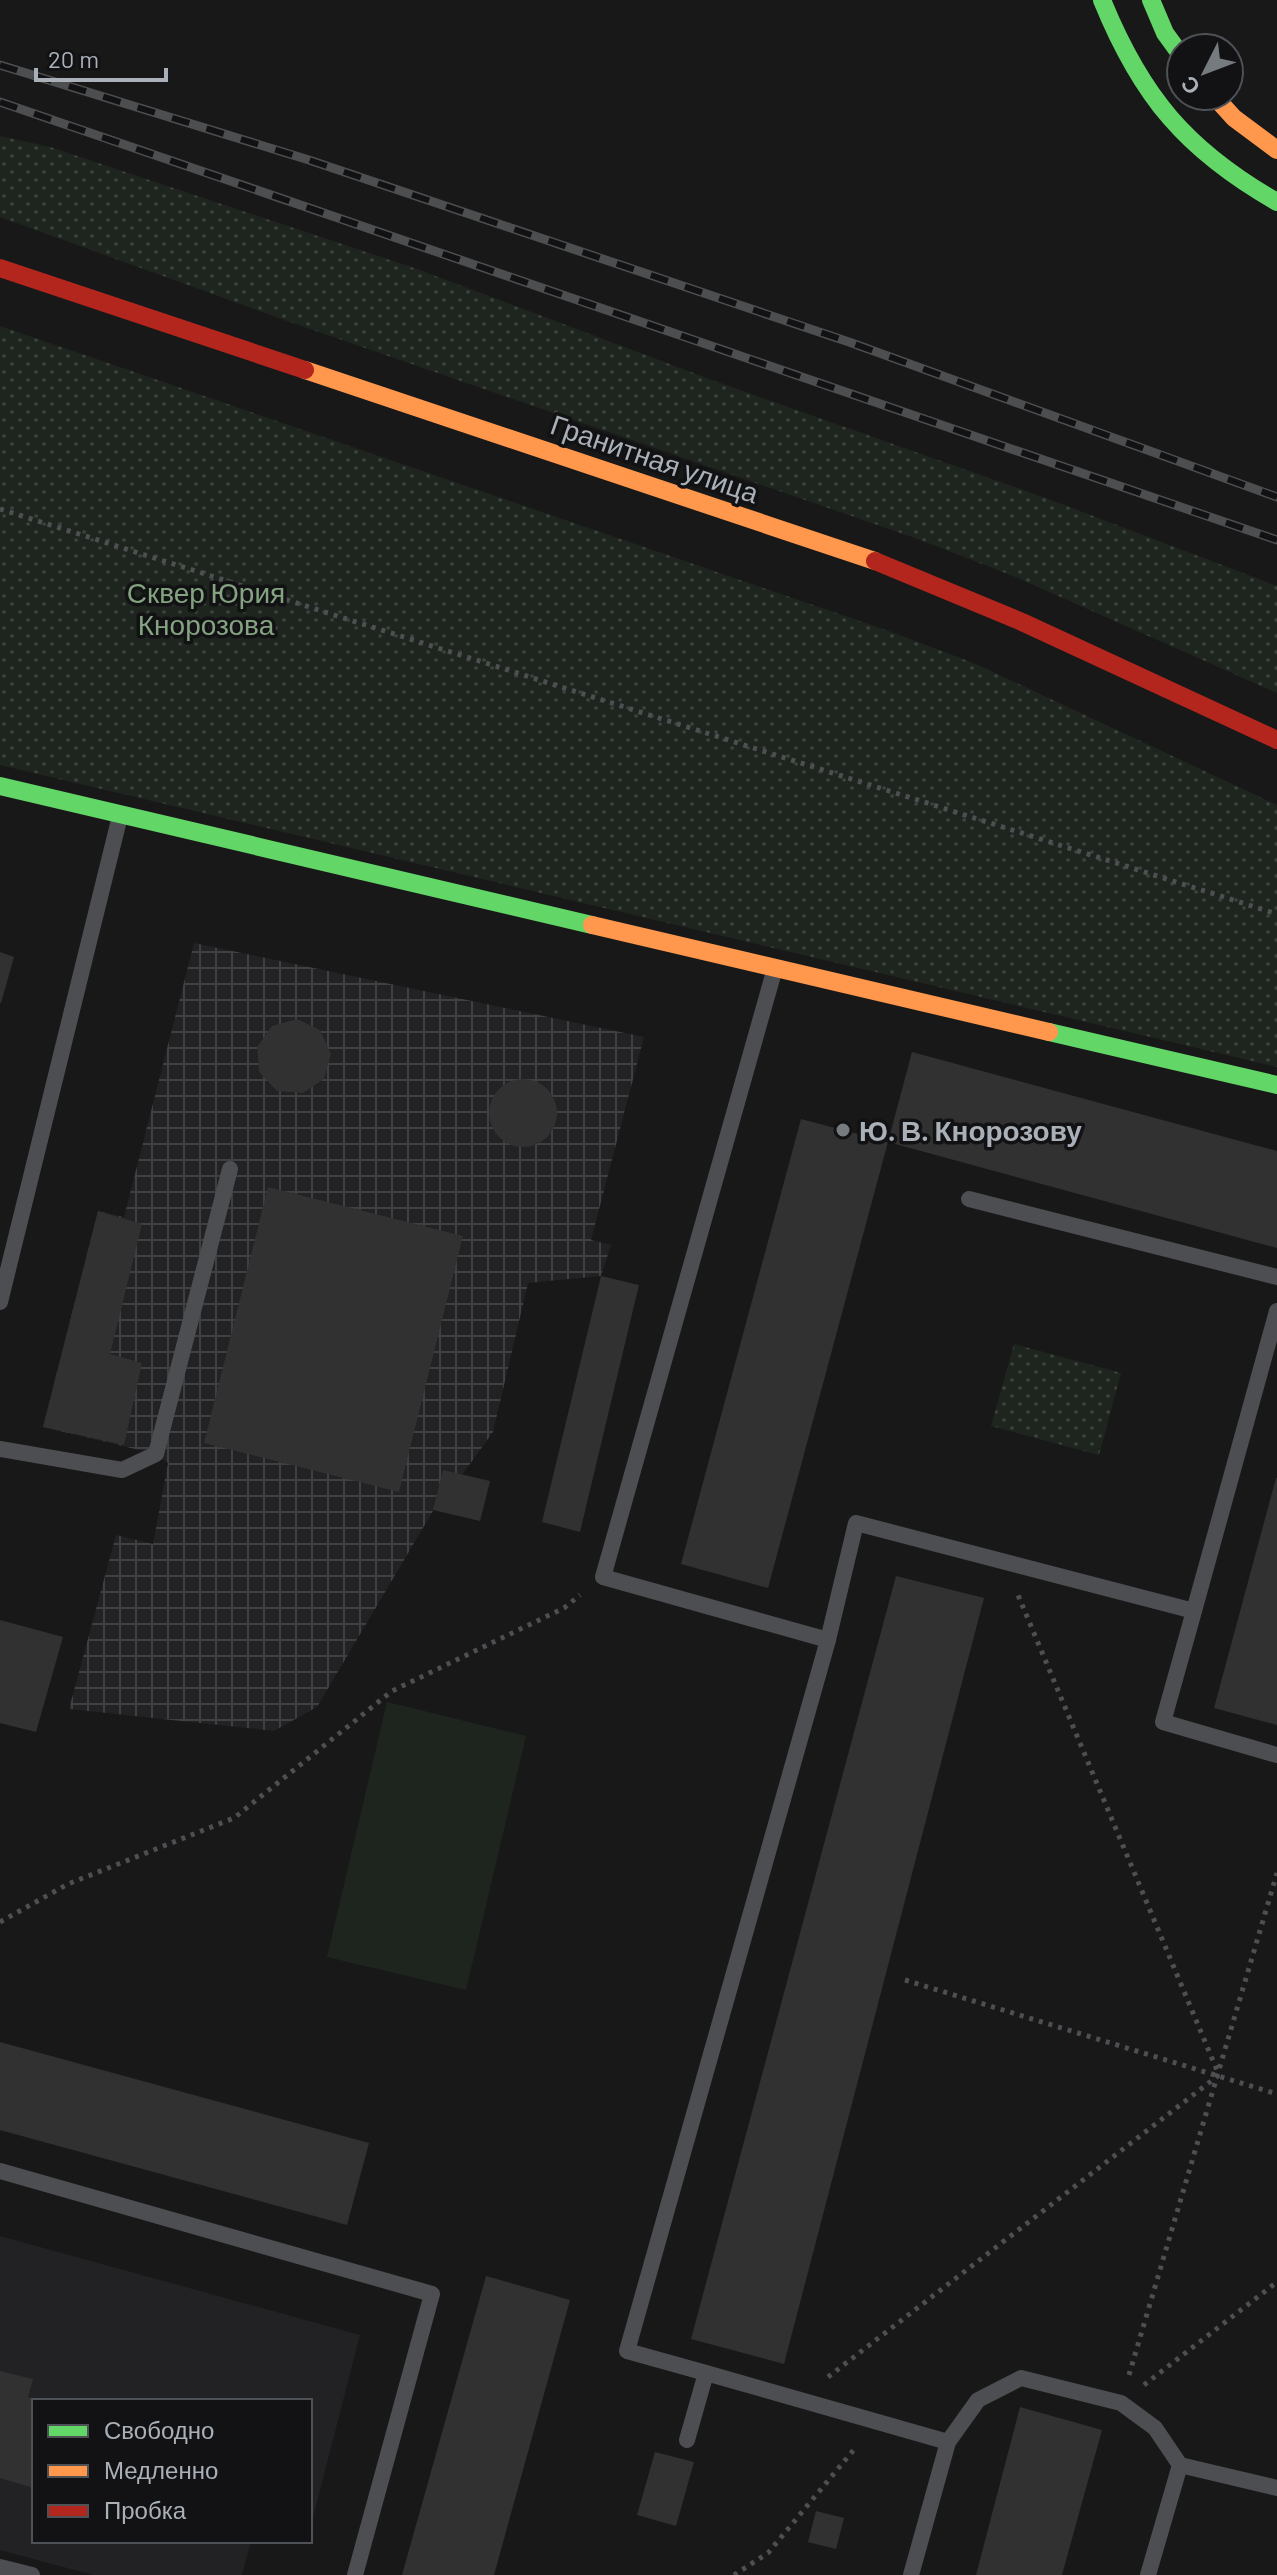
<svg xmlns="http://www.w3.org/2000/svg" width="1277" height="2575" viewBox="0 0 1277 2575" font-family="Barlow,sans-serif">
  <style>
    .built { fill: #222224 }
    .industrial { fill: url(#industrial-grid) }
    .grass { fill: url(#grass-dots) }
    .garden { fill: #1e251e }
    .building { fill: #313132 }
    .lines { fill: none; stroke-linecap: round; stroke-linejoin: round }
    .path { stroke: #4e4f52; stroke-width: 5; stroke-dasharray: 4 6; stroke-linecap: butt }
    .lane { stroke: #4c4e51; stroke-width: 16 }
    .fast { stroke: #63d668; stroke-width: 18 }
    .slow { stroke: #ff974d; stroke-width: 18 }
    .jam { stroke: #b3261e; stroke-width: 18 }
    .rail-casing { stroke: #4c4e4f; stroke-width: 9 }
    .rail { stroke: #121214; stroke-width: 6; stroke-dasharray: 18; stroke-linecap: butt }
    .poi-dot { fill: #767b80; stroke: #121214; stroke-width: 3 }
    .labels { text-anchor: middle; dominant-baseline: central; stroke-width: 7; stroke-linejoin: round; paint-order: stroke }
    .street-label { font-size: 28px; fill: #a9b0b8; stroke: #121214 }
    .park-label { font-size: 28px; fill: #84a381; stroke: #121214 }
    .poi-label { font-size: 28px; font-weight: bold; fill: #a9b0b8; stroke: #121214; text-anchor: start }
  </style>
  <defs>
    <pattern id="industrial-grid" width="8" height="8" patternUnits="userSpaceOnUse" patternTransform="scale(2)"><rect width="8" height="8" fill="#222224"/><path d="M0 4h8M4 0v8" fill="none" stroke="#3f4042"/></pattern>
    <pattern id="grass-dots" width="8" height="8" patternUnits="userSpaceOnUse" patternTransform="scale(2)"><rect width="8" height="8" fill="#1e251e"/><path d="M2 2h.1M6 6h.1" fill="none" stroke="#3c423d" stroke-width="1.8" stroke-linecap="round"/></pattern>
  </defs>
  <rect width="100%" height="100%" fill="#181818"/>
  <!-- built -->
  <path class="built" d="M 0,2236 L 360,2335 L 310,2529 L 310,2401 L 34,2401 L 34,2541 L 251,2541 L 242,2575 L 93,2575 L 0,2550 Z"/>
  <!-- industrial -->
  <path class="industrial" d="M 194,943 L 644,1037 L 591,1240 L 611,1245 L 601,1276 L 528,1283 L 493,1432 L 462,1475 L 443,1471 L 433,1511 L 317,1707 L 274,1731 L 69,1709 L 116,1535 L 153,1544 L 168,1463 L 156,1454 L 43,1427 L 98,1211 L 124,1217 Z"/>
  <!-- grass -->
  <path class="grass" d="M 0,136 L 50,147 L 414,268 L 712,380 L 1043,497 L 1277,586 L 1277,693 L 1013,576 L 918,539 L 290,322 L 0,217 Z
    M 0,326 L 886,630 L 976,664 L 1277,805 L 1277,1067 L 0,765 Z
    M 1014,1344 L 1121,1373 L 1099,1455 L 991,1426 Z"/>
  <!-- garden -->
  <path class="garden" d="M 387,1702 L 526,1736 L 466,1990 L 327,1957 Z"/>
  <!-- building -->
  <path class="building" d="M 0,952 L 14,957 L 1,1003 L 0,1003 Z
    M 297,1019 L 320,1030 L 331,1054 L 324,1079 L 303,1093 L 277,1091 L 259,1072 L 257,1047 L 272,1026 Z
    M 912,1052 L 1277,1151 L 1277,1248 L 888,1142 Z
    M489 1113a34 34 0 1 1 68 0a34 34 0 1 1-68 0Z
    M 801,1119 L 888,1142 L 768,1588 L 681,1564 Z
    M 268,1187 L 463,1236 L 399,1492 L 204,1443 Z
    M 98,1211 L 142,1224 L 110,1354 L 142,1363 L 124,1445 L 43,1427 Z
    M 601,1276 L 639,1285 L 580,1532 L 542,1522 Z
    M 443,1470 L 490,1481 L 480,1521 L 433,1510 Z
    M 1276,1478 L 1277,1478 L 1277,1725 L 1214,1708 Z
    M 896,1576 L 984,1598 L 784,2364 L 691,2339 Z
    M 0,1620 L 63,1637 L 36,1732 L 0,1723 Z
    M 0,2042 L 369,2143 L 347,2225 L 0,2130 Z
    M 486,2276 L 570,2300 L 494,2575 L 402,2575 Z
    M 0,2371 L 33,2379 L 28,2397 L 34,2399 L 34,2488 L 0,2478 Z
    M 1020,2407 L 1102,2430 L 1062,2575 L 976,2575 Z
    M 655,2452 L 694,2462 L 676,2526 L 637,2515 Z
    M 816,2511 L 844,2518 L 836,2549 L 808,2542 Z"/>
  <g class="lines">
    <!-- path -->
    <path class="path" d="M 0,509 L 1277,914
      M 0,1922 L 68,1884 L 234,1818 L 392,1691 L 564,1608 L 580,1595
      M 905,1980 L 1277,2094
      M 1129,2375 L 1277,1873
      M 828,2377 L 1219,2075 L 1018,1595
      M 1144,2385 L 1277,2282
      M 734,2575 L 768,2553 L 856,2447"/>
    <!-- lane -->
    <path class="lane" d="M 969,1199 L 1277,1277
      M 0,1302 L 120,816
      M 0,1449 L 122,1470 L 156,1454 L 230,1169
      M 1194,1611 L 1277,1311
      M 828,1640 L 856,1523 L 1194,1611 L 1163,1722 L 1277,1755
      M 0,2171 L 432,2294 L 355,2575
      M 706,2373 L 627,2351 L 828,1640 L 603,1577 L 775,968
      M 687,2440 L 706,2373 L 948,2442 L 978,2400 L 1021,2378 L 1121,2403 L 1155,2428 L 1180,2465 L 1277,2488
      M 0,2567 L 32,2575
      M 911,2575 L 948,2442
      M 1148,2575 L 1180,2465"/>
    <!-- fast -->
    <path class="fast" d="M 1102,0 C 1141,96 1186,150 1277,202
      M 1151,0 L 1165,33 L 1181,55
      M 0,786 L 592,925
      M 1049,1032 L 1277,1085"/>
    <!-- slow -->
    <path class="slow" d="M 1214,96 L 1234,118 L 1277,150
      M 305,370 L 875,561
      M 592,925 L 1049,1032"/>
    <!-- jam -->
    <path class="jam" d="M 0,268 L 305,370
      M 875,561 L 1022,622 L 1277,740"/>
    <!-- rail casing -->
    <g class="rail-casing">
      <path id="rail" d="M 0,65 L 309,160 L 849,342 L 1277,497
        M 0,102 L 1277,540"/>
    </g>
    <!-- rail -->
    <use href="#rail" class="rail"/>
  </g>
  <!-- markers -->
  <circle class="poi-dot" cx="843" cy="1130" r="8"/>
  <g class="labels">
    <!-- street labels -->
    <g class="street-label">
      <text transform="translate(655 458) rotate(19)">Гранитная улица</text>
    </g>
    <!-- park labels -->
    <g class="park-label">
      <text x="206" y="592">Сквер Юрия<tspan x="206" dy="32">Кнорозова</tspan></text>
    </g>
    <!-- poi labels -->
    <g class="poi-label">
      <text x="859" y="1130">Ю. В. Кнорозову</text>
    </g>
  </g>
  <!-- legend -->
  <rect x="32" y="2399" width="280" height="144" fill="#121214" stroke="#4e5156" stroke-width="2"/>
  <rect x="48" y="2425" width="40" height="12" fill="#63d668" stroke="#4e5156" stroke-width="2"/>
  <text x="104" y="2439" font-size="24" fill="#a9b0b8">Свободно</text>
  <rect x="48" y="2465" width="40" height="12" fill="#ff974d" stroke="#4e5156" stroke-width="2"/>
  <text x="104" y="2479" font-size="24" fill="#a9b0b8">Медленно</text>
  <rect x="48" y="2505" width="40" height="12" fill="#b3261e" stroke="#4e5156" stroke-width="2"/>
  <text x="104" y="2519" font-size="24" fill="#a9b0b8">Пробка</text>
  <!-- north arrow -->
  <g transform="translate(1205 72) rotate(228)"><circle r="38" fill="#121214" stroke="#4e5156" stroke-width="2"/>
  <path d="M0-6L14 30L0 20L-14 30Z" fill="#767b80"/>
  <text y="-12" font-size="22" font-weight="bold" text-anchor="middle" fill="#a9b0b8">С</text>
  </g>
  <!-- scale -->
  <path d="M36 68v12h130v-12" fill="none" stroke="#a9b0b8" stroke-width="4"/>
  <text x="48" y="68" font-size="24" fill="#a9b0b8" stroke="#121214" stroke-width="6" paint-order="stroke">20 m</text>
</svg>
